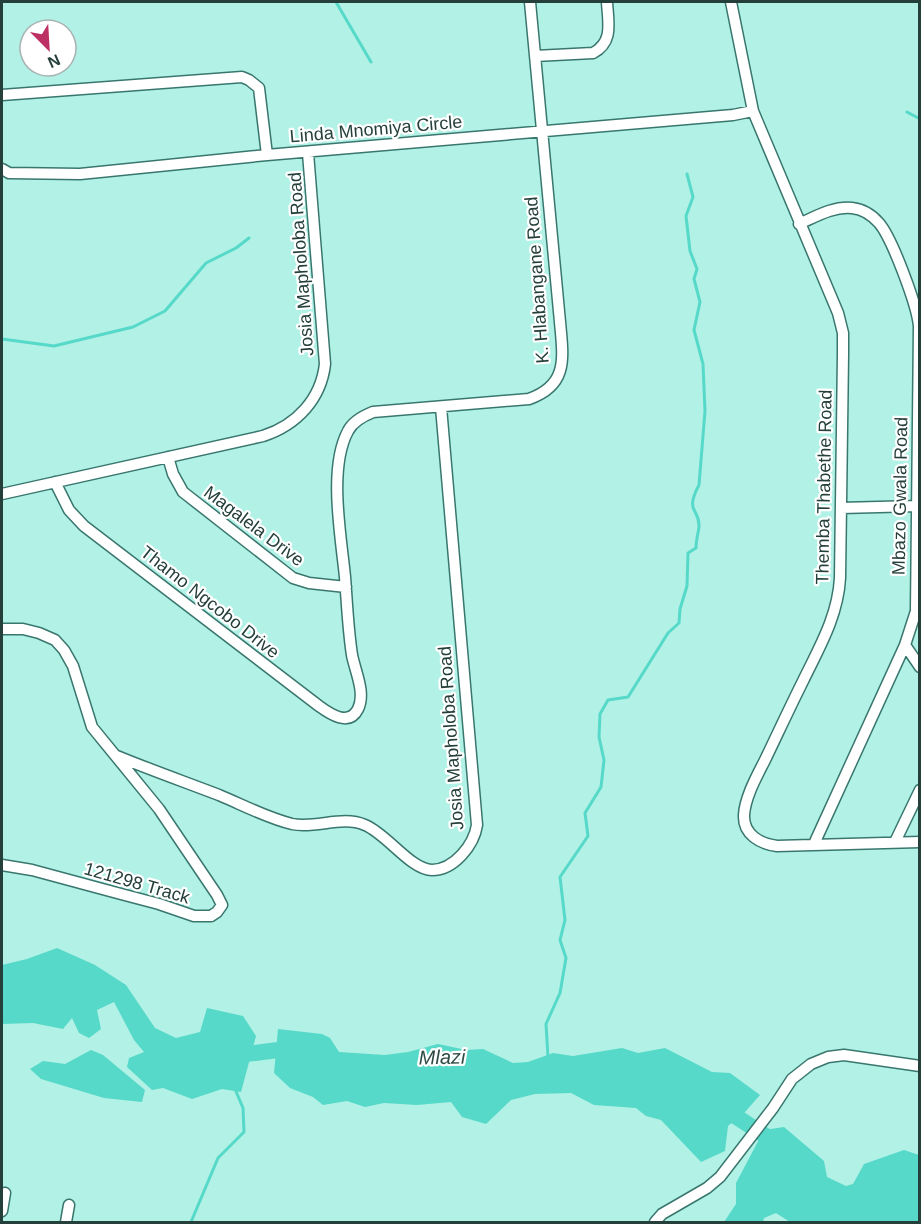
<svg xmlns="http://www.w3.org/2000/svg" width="921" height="1224" viewBox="0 0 921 1224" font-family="Helvetica,sans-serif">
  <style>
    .water { fill: #56d9c8 }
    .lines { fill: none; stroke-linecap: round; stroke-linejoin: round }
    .stream { stroke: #56d9c8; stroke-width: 3 }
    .river { stroke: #56d9c8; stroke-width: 16 }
    .minor-casing { stroke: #39776e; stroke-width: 13 }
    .minor { stroke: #fff; stroke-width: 10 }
    .labels { text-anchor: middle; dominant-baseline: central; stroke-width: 4.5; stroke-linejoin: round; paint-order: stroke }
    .street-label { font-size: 18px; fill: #253f3b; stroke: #fff }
    .water-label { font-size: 20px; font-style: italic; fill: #2f4b46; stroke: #fff }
  </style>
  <rect width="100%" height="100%" fill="#b1f1e6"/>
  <!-- water -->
  <path class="water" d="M 57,948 L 95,965 L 126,985 L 155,1028 L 176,1038 L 200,1032 L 207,1008 L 243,1016 L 256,1036 L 241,1092 L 222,1089 L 192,1099 L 163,1088 L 152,1090 L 127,1067 L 129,1058 L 144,1052 L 134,1040 L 114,1002 L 97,1010 L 101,1029 L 89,1038 L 79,1033 L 72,1018 L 63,1029 L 33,1023 L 2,1024 L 2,965 L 27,959 Z
    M 278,1029 L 322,1034 L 330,1038 L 339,1052 L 385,1055 L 408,1052 L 438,1044 L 466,1050 L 483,1049 L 513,1063 L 528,1062 L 553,1053 L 573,1056 L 622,1048 L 638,1053 L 665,1048 L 712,1072 L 730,1073 L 760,1095 L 745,1112 L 728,1126 L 725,1151 L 701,1162 L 661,1120 L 646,1116 L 636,1108 L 594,1105 L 571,1093 L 535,1094 L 511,1100 L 486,1124 L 462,1117 L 451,1102 L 417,1105 L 384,1103 L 365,1107 L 347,1101 L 323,1105 L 313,1097 L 290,1088 L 274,1073 Z
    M 91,1050 L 103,1055 L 145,1090 L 142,1102 L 104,1098 L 41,1079 L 30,1069 L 43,1061 L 65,1064 Z
    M 784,1127 L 824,1161 L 827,1177 L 846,1186 L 853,1184 L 864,1164 L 904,1150 L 919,1155 L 919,1222 L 790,1222 L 776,1213 L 764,1218 L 763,1222 L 724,1222 L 736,1204 L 736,1183 L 764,1130 Z"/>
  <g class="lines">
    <!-- stream -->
    <path class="stream" d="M 336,2 L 371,62
      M 907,112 L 920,119
      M 2,339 L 54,346 L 133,327 L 165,311 L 206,263 L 236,248 L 249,238
      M 548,1057 L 546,1024 L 560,993 L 566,958 L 560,940 L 565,920 L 560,877 L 588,836 L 585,813 L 601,787 L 604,760 L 599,737 L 600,714 L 608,700 L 628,697 L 668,633 L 679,623 L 680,609 L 687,586 L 688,553 L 696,548 C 696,541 698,534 699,527 C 700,508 684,513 699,485 L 705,411 L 703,364 L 694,330 L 700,302 L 694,279 L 697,269 L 690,251 L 686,216 L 693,197 L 687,174
      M 191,1222 L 218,1158 L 244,1132 L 243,1108 L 235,1089"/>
    <!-- river -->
    <path class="river" d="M 231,1056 L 278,1050 L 296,1058
      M 720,1106 L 781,1146"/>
    <!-- minor casing -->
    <g class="minor-casing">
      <path id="minor" d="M 731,2 L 753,111 L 838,313 L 843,333 L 843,354 L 840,578 C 838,616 819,648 803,681 C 790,707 778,733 765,760 C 757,776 745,797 744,815 C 743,835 761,844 777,846 L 920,842
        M 535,56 L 593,53 C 614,42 608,22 607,2
        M 2,95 L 242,77 L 249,80 L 259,88 L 267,155
        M 2,169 L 9,173 L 80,174 L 267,155 L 733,115 L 753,111
        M 799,224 C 815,217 833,206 852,208 C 862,209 872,215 879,223 C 892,238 917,305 919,326 L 916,611 L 905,645 L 814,844
        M 168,457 L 173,474 L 183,492 L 293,578 L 309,583 L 346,587
        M 55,482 L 69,510 L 84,526 L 319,706 C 330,714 349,727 358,709 C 366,693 355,671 352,655 C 348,629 347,603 345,577 C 341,536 328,468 348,431 C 353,421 363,416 373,412 L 529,399 C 569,385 563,357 560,322 L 530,2
        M 2,494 L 263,436 C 297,425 321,399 325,364 L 308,153
        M 841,508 L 916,506
        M 2,629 L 23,629 L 39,633 L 55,640 L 64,650 L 73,666 L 92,727 L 159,809 L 217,895 L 222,905 L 217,912 L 211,916 L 194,916 L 159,904 L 121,894 L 32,870 L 2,865
        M 905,645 L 920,667
        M 117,756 C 151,770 185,782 219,795 C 243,805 267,818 292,824 C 316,829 342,815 365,825 C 387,834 411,870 432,870 C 454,870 474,845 477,825 L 441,407
        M 895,842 L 920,790
        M 2,1211 L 5,1193
        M 66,1222 L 69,1205
        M 655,1222 L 662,1214 L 707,1188 L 720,1177 L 773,1108 L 792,1079 L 811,1064 L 828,1057 L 844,1055 L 920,1066"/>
    </g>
    <!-- minor -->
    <use href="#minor" class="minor"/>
  </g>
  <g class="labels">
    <!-- street labels -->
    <g class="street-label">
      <text transform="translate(376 129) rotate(-5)">Linda Mnomiya Circle</text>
      <text transform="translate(301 264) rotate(-94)">Josia Mapholoba Road</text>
      <text transform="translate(537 280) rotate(-94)">K. Hlabangane Road</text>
      <text transform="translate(824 487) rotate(-89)">Themba Thabethe Road</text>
      <text transform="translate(900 496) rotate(-89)">Mbazo Gwala Road</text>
      <text transform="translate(254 526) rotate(37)">Magalela Drive</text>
      <text transform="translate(210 602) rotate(38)">Thamo Ngcobo Drive</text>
      <text transform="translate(451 738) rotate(-94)">Josia Mapholoba Road</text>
      <text transform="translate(137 883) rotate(16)">121298 Track</text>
    </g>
    <!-- water labels -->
    <g class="water-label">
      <text transform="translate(442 1057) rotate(-1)">Mlazi</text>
    </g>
  </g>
  <!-- border -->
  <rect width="921" height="1224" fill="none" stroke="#253f3b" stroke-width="6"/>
  <!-- north arrow -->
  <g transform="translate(48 48) rotate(156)"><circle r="28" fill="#ffffff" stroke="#a8b2b1" stroke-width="1.5"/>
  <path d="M0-4.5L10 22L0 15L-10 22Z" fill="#bd3064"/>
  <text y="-9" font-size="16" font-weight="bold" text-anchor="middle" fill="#253f3b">N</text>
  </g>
</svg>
